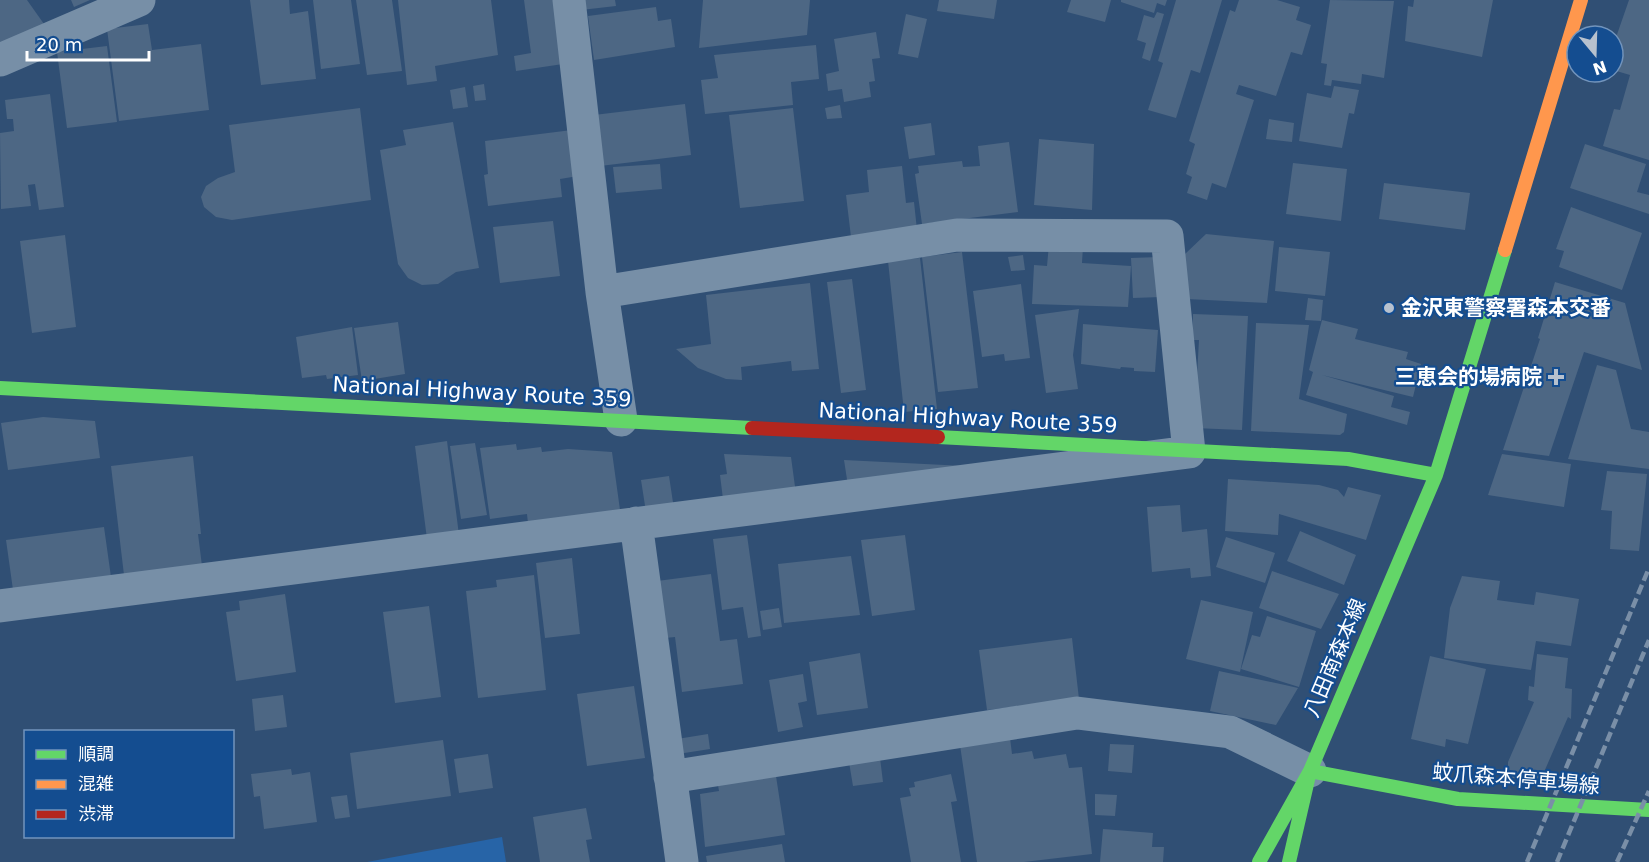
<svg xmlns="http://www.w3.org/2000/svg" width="1649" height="862" viewBox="0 0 1649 862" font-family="'DejaVu Sans','Noto Sans JP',sans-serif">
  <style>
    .green { fill: #2764a7 }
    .building { fill: #4d6784 }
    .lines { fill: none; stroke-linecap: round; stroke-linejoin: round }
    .street { stroke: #778fa7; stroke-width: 33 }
    .fast { stroke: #63d668; stroke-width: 14 }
    .slow { stroke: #ff974d; stroke-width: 14 }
    .jam { stroke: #b3261e; stroke-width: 14 }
    .rail { stroke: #7a8fa7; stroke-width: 4.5; stroke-dasharray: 10 4.5; stroke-linecap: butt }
    .poi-dot { fill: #b7c1ce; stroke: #144d90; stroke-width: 2 }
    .labels { text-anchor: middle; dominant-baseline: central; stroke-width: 4.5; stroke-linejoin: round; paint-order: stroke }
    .poi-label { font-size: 21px; font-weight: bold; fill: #fff; stroke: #144d90; text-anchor: start }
    .street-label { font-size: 21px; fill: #fff; stroke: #144d90 }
  </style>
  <rect width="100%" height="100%" fill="#304f74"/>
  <!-- green -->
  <path class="green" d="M 502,837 L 506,862 L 367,862 Z"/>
  <!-- building -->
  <path class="building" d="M 0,0 L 27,0 L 44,24 L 0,49 Z
    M 71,0 L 90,0 L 74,7 Z
    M 250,0 L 289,0 L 290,14 L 308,11 L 316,79 L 261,85 Z
    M 313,0 L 351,0 L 360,64 L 321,69 Z
    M 356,0 L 392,0 L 402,71 L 367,75 Z
    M 398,0 L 491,0 L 498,55 L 435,66 L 437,81 L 407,85 Z
    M 524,0 L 554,0 L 563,64 L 516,71 L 514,56 L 531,53 Z
    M 580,0 L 615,0 L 616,6 L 581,10 Z
    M 703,0 L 810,0 L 807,35 L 699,48 Z
    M 939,0 L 997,0 L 994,19 L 937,11 Z
    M 1071,0 L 1111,0 L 1105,22 L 1067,12 Z
    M 1121,0 L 1167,0 L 1165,6 L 1157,3 L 1154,13 L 1121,2 Z
    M 1176,0 L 1222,0 L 1200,73 L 1191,70 L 1176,118 L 1148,110 L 1163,63 L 1158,61 Z
    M 1239,0 L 1277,0 L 1300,7 L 1296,20 L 1311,25 L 1302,55 L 1291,52 L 1276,96 L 1239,85 L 1236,94 L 1254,100 L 1226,188 L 1212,183 L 1207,200 L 1187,193 L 1192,177 L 1186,174 L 1195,144 L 1189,141 L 1230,10 L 1235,12 Z
    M 1330,0 L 1394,1 L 1384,78 L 1362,74 L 1361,84 L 1332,80 L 1331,86 L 1324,85 L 1327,64 L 1321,63 Z
    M 1414,0 L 1493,0 L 1482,57 L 1405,41 L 1408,6 L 1413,7 Z
    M 1629,0 L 1649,0 L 1649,160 L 1603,146 L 1614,109 L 1620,110 L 1630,75 L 1613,70 L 1613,46 Z
    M 656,7 L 658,21 L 671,19 L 675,47 L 594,60 L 588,16 Z
    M 1157,12 L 1164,14 L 1150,61 L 1142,58 L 1146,43 L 1137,40 L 1144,15 L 1154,18 Z
    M 906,14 L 927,19 L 918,58 L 898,54 Z
    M 148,24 L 152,50 L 201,44 L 209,110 L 119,121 L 107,29 Z
    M 876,32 L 880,58 L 872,59 L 875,81 L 869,82 L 871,97 L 844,102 L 842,89 L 828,91 L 826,74 L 839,71 L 834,39 Z
    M 816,45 L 819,79 L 791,82 L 793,105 L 705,114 L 701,80 L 718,78 L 714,55 Z
    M 107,46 L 117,122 L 67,128 L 57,52 Z
    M 484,84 L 486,100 L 475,101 L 473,86 Z
    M 1334,86 L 1359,90 L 1354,114 L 1349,113 L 1342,148 L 1299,141 L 1307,93 L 1331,98 Z
    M 465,87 L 468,107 L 453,109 L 450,90 Z
    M 50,94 L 64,207 L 39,210 L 35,184 L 28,185 L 31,206 L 1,209 L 0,133 L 14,131 L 13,119 L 7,119 L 5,100 Z
    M 685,104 L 691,155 L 600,166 L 594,115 Z
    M 840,105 L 842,118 L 827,119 L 825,108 Z
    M 360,108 L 371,200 L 232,220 L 216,217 L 204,207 L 201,197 L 206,186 L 218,178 L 235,172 L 229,125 Z
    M 793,108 L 804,201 L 740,208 L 729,115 Z
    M 1269,119 L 1294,123 L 1292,142 L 1266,139 Z
    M 453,122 L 479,268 L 456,272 L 438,284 L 422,285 L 408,278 L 398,264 L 380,150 L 406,145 L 403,130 Z
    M 931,123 L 935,155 L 909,159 L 904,127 Z
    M 572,130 L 578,176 L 560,179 L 562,197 L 488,206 L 484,175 L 488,174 L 485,141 Z
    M 1039,139 L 1094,144 L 1092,210 L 1034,205 Z
    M 1009,142 L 1018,212 L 922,224 L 915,174 L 919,173 L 918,166 L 962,161 L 963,167 L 980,166 L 978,146 Z
    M 1585,144 L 1646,164 L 1637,192 L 1649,195 L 1649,214 L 1570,188 Z
    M 1293,163 L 1347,169 L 1341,221 L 1286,214 Z
    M 660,164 L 662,189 L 616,193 L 613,167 Z
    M 902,166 L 906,203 L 914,202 L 917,230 L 851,237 L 846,195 L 869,192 L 867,170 Z
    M 1384,183 L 1470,193 L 1465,230 L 1379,219 Z
    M 1571,207 L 1642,233 L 1622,290 L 1559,267 L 1564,251 L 1556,249 Z
    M 553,221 L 560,276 L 500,283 L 493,227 Z
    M 1206,234 L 1274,241 L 1267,303 L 1187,299 L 1185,254 Z
    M 65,235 L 76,327 L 32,333 L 20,241 Z
    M 1049,244 L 1083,246 L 1082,263 L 1131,266 L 1128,307 L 1032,304 L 1034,265 L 1047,266 Z
    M 1279,247 L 1330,252 L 1325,296 L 1275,291 Z
    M 962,252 L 978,388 L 938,392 L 922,257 Z
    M 1023,255 L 1025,270 L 1011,271 L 1008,257 Z
    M 1159,257 L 1161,297 L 1133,298 L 1131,258 Z
    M 920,258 L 937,409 L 904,412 L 888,261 Z
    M 852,279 L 866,390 L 841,393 L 827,282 Z
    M 1555,282 L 1625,303 L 1642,370 L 1584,352 L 1549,456 L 1503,450 L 1540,339 L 1538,338 Z
    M 810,283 L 819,369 L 792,371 L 791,361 L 741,367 L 742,380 L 726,379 L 698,368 L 676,349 L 711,344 L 706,295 Z
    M 1021,284 L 1030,358 L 1005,361 L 1004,354 L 982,357 L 973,291 Z
    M 1308,298 L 1323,300 L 1321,321 L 1305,320 Z
    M 1079,309 L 1073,355 L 1078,389 L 1046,393 L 1035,315 Z
    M 1193,314 L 1248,316 L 1242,430 L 1194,428 L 1199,340 L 1192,340 Z
    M 1322,320 L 1358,329 L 1355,339 L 1408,352 L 1406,359 L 1421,364 L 1413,397 L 1322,375 L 1394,396 L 1391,407 L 1410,412 L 1407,425 L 1306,395 L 1313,372 L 1309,370 Z
    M 398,322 L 405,374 L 362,381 L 354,328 Z
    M 1256,323 L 1309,325 L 1299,399 L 1347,414 L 1344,432 L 1340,435 L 1251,431 Z
    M 1083,324 L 1158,330 L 1155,372 L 1134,371 L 1134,368 L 1121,367 L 1120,369 L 1081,364 Z
    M 352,327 L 358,375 L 327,379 L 326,375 L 302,378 L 296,337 Z
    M 1597,365 L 1616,370 L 1631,429 L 1649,432 L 1649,469 L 1568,459 Z
    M 43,417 L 95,421 L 100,458 L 8,470 L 1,423 Z
    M 447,441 L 459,535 L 427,539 L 415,446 Z
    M 475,443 L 487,515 L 461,519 L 450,446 Z
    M 516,444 L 517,450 L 541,447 L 542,452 L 568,449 L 612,452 L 621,517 L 528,524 L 527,514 L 490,519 L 480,448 Z
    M 724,454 L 791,457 L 796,494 L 723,499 L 720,475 L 727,474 Z
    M 1502,454 L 1571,464 L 1564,507 L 1488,495 Z
    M 193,456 L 201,534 L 198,534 L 202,566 L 124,575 L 111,466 Z
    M 844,460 L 965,466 L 848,486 Z
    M 1607,471 L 1647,474 L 1639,551 L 1610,549 L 1612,511 L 1601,510 Z
    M 669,476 L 674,509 L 646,512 L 641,480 Z
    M 1228,479 L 1319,485 L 1338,490 L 1344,497 L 1348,487 L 1381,495 L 1366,540 L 1279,514 L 1278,535 L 1225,531 Z
    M 1180,505 L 1182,532 L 1207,529 L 1211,576 L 1191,578 L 1190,568 L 1152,572 L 1147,507 Z
    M 104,527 L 112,584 L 14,597 L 6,540 Z
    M 1300,531 L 1356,555 L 1344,585 L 1287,561 Z
    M 747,535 L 761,636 L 748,638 L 743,607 L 722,610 L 713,539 Z
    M 905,535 L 915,610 L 872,616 L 861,540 Z
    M 1226,537 L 1275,553 L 1265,583 L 1216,567 Z
    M 851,556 L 860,615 L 784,623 L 778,564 Z
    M 572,558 L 580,634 L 545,638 L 536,563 Z
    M 1272,571 L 1339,594 L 1321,629 L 1259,608 Z
    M 711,574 L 720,641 L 737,639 L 743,684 L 682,692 L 675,637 L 665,638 L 657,581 Z
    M 534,575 L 546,690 L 478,698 L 466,591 L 497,587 L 496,580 Z
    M 1462,576 L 1500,581 L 1497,600 L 1534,605 L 1536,592 L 1579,599 L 1571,646 L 1536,641 L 1531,670 L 1444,658 L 1450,608 Z
    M 285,594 L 296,672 L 236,681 L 226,612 L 240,610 L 239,601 Z
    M 1201,600 L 1253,612 L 1240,672 L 1186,659 Z
    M 429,606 L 441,697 L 395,703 L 383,612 Z
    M 779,608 L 782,627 L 763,630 L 760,611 Z
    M 1267,616 L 1316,631 L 1299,687 L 1241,669 L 1252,635 L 1260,637 Z
    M 1072,638 L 1079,699 L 987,710 L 979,650 Z
    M 860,653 L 868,708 L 817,715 L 809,662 Z
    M 1537,654 L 1568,658 L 1565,688 L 1572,689 L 1571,719 L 1568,717 L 1541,779 L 1508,778 L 1508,762 L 1534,702 L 1528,700 L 1529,686 L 1534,687 Z
    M 1430,656 L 1486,669 L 1468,744 L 1446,739 L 1445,747 L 1411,739 Z
    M 1219,671 L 1285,685 L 1298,688 L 1276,725 L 1210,711 Z
    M 803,674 L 807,701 L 798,703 L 803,727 L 778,732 L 769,680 Z
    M 634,686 L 645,758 L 587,766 L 577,694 Z
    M 283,695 L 287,727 L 255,731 L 252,699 Z
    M 708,734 L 710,749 L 678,754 L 677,739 Z
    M 1010,738 L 1012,754 L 1032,751 L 1034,759 L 1066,754 L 1069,768 L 1082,767 L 1092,854 L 1024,862 L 977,862 L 960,745 Z
    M 443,740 L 451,796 L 357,809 L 350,753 Z
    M 1110,744 L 1134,745 L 1132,773 L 1108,771 Z
    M 488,754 L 493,788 L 459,793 L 454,759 Z
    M 880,758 L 883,782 L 853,786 L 849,762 Z
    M 291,769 L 292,775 L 310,772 L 317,822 L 264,829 L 260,796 L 254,797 L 251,774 Z
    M 951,774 L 957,801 L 951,802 L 961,862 L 911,862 L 900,798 L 911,796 L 909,788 L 915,787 L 914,782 Z
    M 776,776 L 785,835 L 705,847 L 700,794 L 719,791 L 718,785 Z
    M 1095,794 L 1117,795 L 1115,816 L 1095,815 Z
    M 347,795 L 350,817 L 335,819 L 331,797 Z
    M 586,808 L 592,839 L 586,840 L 590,862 L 540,862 L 533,817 Z
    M 1103,829 L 1153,833 L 1152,847 L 1164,847 L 1163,862 L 1100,862 Z
    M 782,844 L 785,862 L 707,862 L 706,856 Z"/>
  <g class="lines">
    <!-- street -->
    <path class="street" d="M 569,0 L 602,292
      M 0,60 L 139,0
      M 636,523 L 682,862
      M 0,606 L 1189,452 L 1167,236 L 957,235 L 602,292 L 621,420
      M 670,777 L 1077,713 L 1230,732 L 1310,771"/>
    <!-- fast -->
    <path class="fast" d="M 0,388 L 752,428
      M 938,437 L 1348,459 L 1436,475 L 1505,250
      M 1259,862 L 1310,771 L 1458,799 L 1649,810
      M 1289,862 L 1310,771 L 1436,475"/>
    <!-- slow -->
    <path class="slow" d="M 1505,250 L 1581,0"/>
    <!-- jam -->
    <path class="jam" d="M 752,428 L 938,437"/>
    <!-- rail -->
    <path class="rail" d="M 1527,862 L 1649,568
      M 1557,862 L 1649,640
      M 1617,862 L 1649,791"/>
  </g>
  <!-- markers -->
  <g class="poi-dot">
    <circle cx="1389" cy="308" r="6"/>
    <path d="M1553 368h6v6h6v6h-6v6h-6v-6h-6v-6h6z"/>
  </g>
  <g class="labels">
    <!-- poi labels -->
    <g class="poi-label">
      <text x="1401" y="308">金沢東警察署森本交番</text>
      <text x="1542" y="377" text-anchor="end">三恵会的場病院</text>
    </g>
    <!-- street labels -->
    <g class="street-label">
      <text transform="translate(482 392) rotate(3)">National Highway Route 359</text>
      <text transform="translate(968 418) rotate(3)">National Highway Route 359</text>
      <text transform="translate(1335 658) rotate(-67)">八田南森本線</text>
      <text transform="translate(1516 779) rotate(5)">蚊爪森本停車場線</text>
    </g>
  </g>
  <!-- legend -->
  <rect x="24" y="730" width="210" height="108" fill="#144d90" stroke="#7294bc" stroke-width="1.5"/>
  <rect x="36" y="750" width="30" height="9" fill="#63d668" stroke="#7294bc" stroke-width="1.5"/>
  <text x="78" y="760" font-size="18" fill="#ffffff">順調</text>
  <rect x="36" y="780" width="30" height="9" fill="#ff974d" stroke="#7294bc" stroke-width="1.5"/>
  <text x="78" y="790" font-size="18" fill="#ffffff">混雑</text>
  <rect x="36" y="810" width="30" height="9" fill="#b3261e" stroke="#7294bc" stroke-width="1.5"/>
  <text x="78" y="820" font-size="18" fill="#ffffff">渋滞</text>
  <!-- north arrow -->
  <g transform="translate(1595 54) rotate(161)"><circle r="28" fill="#144d90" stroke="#7294bc" stroke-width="1.5"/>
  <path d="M0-4.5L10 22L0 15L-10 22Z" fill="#b7c1ce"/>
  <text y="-9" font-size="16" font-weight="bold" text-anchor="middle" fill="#ffffff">N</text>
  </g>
  <!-- scale -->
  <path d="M27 51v9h122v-9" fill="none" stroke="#ffffff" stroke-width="3"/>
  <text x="36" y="51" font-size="18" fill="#ffffff" stroke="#144d90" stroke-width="4.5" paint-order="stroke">20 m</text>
</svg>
